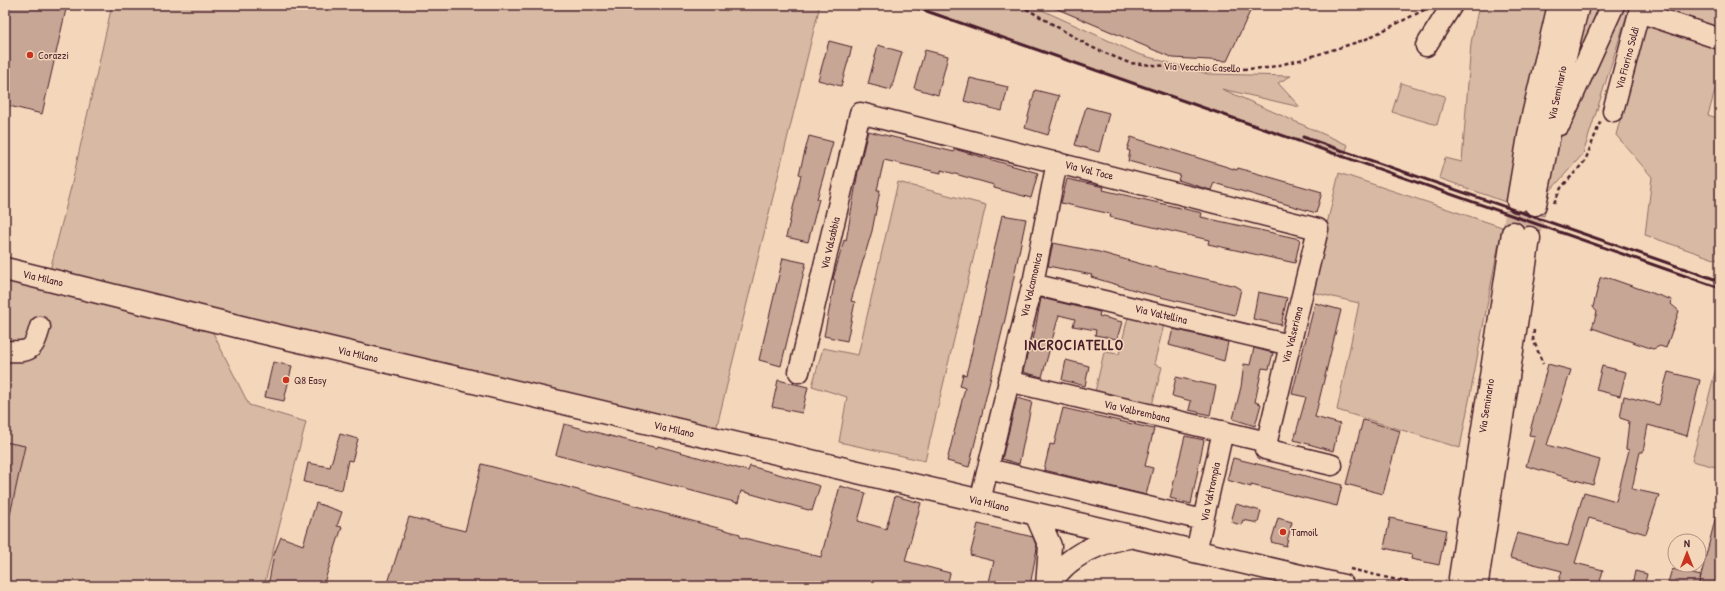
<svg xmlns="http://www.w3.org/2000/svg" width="1725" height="591" viewBox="0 0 1725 591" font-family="'Patrick Hand',sans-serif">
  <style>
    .green { fill: #d8b9a3; stroke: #916c67 }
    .building { fill: #c7a695; stroke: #4a1f2b }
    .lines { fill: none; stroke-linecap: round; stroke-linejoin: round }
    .major-tunnel { stroke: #d2b29e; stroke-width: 22; stroke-dasharray: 22 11; stroke-linecap: butt }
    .minor-casing { stroke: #4a1f2b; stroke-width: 23 }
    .major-casing { stroke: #4a1f2b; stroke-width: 25 }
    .path { stroke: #4a1f2b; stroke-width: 2.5; stroke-dasharray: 4 3; stroke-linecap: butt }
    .minor { stroke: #f4d7bb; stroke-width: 20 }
    .major { stroke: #f4d7bb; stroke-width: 22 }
    .rail { stroke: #4a1f2b; stroke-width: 3 }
    .poi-dot { fill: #c8321e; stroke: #f4d7bb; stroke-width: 1.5 }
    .labels { text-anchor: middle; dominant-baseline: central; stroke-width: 3; stroke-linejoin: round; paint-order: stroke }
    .poi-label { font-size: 11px; fill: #4a1f2b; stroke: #f4d7bb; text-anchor: start }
    .street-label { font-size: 11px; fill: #4a1f2b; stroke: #f4d7bb }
    .district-label { font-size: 15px; font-weight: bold; letter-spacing: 1px; fill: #4a1f2b; stroke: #f4d7bb }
  </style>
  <rect width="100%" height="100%" fill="#f4d7bb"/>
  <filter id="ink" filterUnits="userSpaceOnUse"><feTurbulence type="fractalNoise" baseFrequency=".025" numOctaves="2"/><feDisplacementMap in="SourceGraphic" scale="8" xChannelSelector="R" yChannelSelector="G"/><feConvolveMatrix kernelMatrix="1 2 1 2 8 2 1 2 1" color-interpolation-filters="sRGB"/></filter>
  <g filter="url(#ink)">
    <!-- green -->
    <path class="green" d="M 112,5 L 820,5 L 713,442 L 211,329 L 249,405 L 306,422 L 264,586 L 5,586 L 5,277 L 46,286 L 72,183 Z
      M 912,5 L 1031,5 L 1138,54 L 1208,74 L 1291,76 L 1278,83 L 1300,107 L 1222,89 L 1348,145 L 1343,158 Z
      M 1479,5 L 1630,5 L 1583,154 L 1550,191 L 1544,216 L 1439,178 L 1445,158 L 1462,162 L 1471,43 Z
      M 1651,5 L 1720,5 L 1720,74 L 1708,115 L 1720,119 L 1720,261 L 1645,235 L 1652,177 L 1616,135 Z
      M 1401,83 L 1445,96 L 1437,125 L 1392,112 Z
      M 1339,173 L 1502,227 L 1460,448 L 1337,410 L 1359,303 L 1311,292 Z
      M 898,182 L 986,205 L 925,461 L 839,442 L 847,397 L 812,386 L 823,348 L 858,355 Z
      M 1129,313 L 1165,321 L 1154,364 L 1162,367 L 1152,405 L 1095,392 L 1104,352 L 1119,354 Z
      M 1720,353 L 1720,468 L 1692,461 Z"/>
    <!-- building -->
    <path class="building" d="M 5,5 L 67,5 L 42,114 L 5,105 Z
      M 1048,5 L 1253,5 L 1227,61 L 1173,58 Z
      M 829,41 L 852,47 L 841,86 L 818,80 Z
      M 878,45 L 902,52 L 891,90 L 868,84 Z
      M 925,50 L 948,56 L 938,95 L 914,88 Z
      M 970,78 L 1008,87 L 1002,111 L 964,101 Z
      M 1035,90 L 1059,96 L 1048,135 L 1025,128 Z
      M 1086,107 L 1109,113 L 1099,152 L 1075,145 Z
      M 868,131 L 954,152 L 954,149 L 1038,173 L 1031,198 L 994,188 L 994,185 L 941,170 L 941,173 L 884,160 L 877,190 L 880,190 L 872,231 L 851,301 L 855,302 L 847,341 L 824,336 L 835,280 L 833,279 L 844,240 L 846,241 L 858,172 Z
      M 809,136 L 833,142 L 817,199 L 819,199 L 808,242 L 786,237 L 801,175 L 799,174 Z
      M 1131,137 L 1237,170 L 1238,168 L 1322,192 L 1316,213 L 1214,183 L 1211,190 L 1207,189 L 1178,180 L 1180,175 L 1128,161 L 1130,151 L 1127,150 Z
      M 1067,179 L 1104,187 L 1103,190 L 1202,213 L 1201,217 L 1300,239 L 1295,263 L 1208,244 L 1209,240 L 1110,217 L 1111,214 L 1061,203 Z
      M 1002,215 L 1026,219 L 1006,315 L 969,467 L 947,461 L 965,388 L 960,386 L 963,374 L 966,375 L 971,355 Z
      M 1053,243 L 1099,252 L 1141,264 L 1236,286 L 1241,289 L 1235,315 L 1144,293 L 1091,277 L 1092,275 L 1048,266 Z
      M 783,258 L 806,263 L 781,366 L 759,360 Z
      M 1606,277 L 1672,300 L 1671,304 L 1679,311 L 1666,348 L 1660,346 L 1653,349 L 1592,328 L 1597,312 L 1593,307 L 1600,278 Z
      M 1258,292 L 1287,298 L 1281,325 L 1253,319 Z
      M 1041,298 L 1100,312 L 1099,316 L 1122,322 L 1117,339 L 1095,335 L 1096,330 L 1073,326 L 1075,319 L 1059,315 L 1042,377 L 1023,372 L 1028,351 L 1031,351 Z
      M 1315,303 L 1341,310 L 1315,417 L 1340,424 L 1333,451 L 1294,440 L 1306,397 L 1292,394 Z
      M 1173,329 L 1228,342 L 1224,361 L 1169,345 Z
      M 1254,348 L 1273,353 L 1269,369 L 1262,368 L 1255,402 L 1261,404 L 1255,426 L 1233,419 L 1241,387 L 1244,364 L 1250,365 Z
      M 1066,360 L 1089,366 L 1085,386 L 1062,380 Z
      M 273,362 L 292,366 L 284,401 L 265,397 Z
      M 1548,364 L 1571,370 L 1547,445 L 1600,460 L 1593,485 L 1526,466 L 1535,436 L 1529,435 Z
      M 1602,366 L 1626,372 L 1620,396 L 1596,390 Z
      M 1668,372 L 1700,380 L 1687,436 L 1648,425 L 1643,452 L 1640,452 L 1632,489 L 1659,495 L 1646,534 L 1589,518 L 1575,563 L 1603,570 L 1599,586 L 1557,586 L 1562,571 L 1510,558 L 1517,533 L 1568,546 L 1584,492 L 1616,501 L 1629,450 L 1626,449 L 1629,421 L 1620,418 L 1624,396 L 1659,405 Z
      M 1176,377 L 1216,386 L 1210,415 L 1189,410 L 1191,401 L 1172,396 Z
      M 778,380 L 808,387 L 802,413 L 772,407 Z
      M 1017,398 L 1032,402 L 1019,464 L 1002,459 Z
      M 1063,408 L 1154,429 L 1145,466 L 1153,468 L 1146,495 L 1044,470 L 1050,444 L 1054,445 Z
      M 1363,420 L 1400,431 L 1383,494 L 1346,484 Z
      M 564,424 L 657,448 L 658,446 L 748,471 L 750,466 L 820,486 L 812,511 L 741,491 L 738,503 L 556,455 Z
      M 340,434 L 358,439 L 352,461 L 348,460 L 342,490 L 304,482 L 308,463 L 330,467 Z
      M 1185,436 L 1204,440 L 1191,504 L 1170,498 Z
      M 5,442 L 25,446 L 10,515 L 5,515 Z
      M 1233,458 L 1342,485 L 1337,506 L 1251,485 L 1251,487 L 1227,480 Z
      M 482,464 L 740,534 L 740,537 L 821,557 L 840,486 L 866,493 L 858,521 L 886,529 L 895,496 L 921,503 L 905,561 L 950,573 L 947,586 L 387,586 L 409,517 L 465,531 Z
      M 316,503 L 342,512 L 337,526 L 342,527 L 323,586 L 268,586 L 274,554 L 281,537 L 303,545 Z
      M 1236,504 L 1261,511 L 1258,523 L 1243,520 L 1241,525 L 1231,522 Z
      M 1716,516 L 1720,517 L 1720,582 L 1715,581 L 1713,586 L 1709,586 L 1699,583 Z
      M 1278,518 L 1292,522 L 1286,546 L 1271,542 Z
      M 1390,518 L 1446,530 L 1439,565 L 1411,559 L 1412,554 L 1384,548 Z
      M 978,524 L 1033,537 L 1037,548 L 1030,586 L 988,586 L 994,561 L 970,555 Z
      M 1672,569 L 1701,576 L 1698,586 L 1667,586 Z
      M 1635,571 L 1647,574 L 1644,586 L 1632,586 Z"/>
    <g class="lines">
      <!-- major-tunnel -->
      <path class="major-tunnel" d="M 1513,233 L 1518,201
        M 1529,238 L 1535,204"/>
      <!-- minor casing -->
      <g class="minor-casing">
        <path id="minor" d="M 1639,12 L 1720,39
          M 1426,46 L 1452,5
          M 1613,111 L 1641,5
          M 1032,284 L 1290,345
          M 5,351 C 30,352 33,352 40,327
          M 799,372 L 860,113 L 1318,229 L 1265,449 L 1332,465
          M 1008,381 L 1267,442
          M 988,469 L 1203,520
          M 980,501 L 1034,278 L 1057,162
          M 1196,552 L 1223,431"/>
      </g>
      <!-- major casing -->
      <g class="major-casing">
        <path id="major" d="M 1559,124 L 1613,5
          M 1518,201 L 1531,124 L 1559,5
          M 1535,204 L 1563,65 L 1578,5
          M 5,269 L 257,331 L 1343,586
          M 1036,514 L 1050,546 L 1047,586
          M 1460,578 L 1513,233
          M 1477,582 L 1529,238
          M 1047,584 C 1055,577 1061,568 1069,562 C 1085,549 1109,540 1129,537"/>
      </g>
      <!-- path -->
      <path class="path" d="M 1020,5 L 1091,47 L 1129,63 L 1215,70 L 1267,68 L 1300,60 L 1364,40 L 1430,7
        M 1554,203 L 1561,188 L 1585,161 L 1601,120
        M 1534,330 L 1533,339 L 1543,364
        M 1350,569 L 1423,586"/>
      <!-- minor -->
      <use href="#minor" class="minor"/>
      <!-- major -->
      <use href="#major" class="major"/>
      <!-- rail -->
      <path class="rail" d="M 909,5 L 1720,288
        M 1303,137 L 1720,281"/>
    </g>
  </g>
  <!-- markers -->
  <g class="poi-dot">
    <circle cx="30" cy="55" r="4"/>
    <circle cx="286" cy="380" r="4"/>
    <circle cx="1283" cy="532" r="4"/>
  </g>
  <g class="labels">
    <!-- poi labels -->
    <g class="poi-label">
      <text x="38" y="55">Corazzi</text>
      <text x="294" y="380">Q8 Easy</text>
      <text x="1291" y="532">Tamoil</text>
    </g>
    <!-- street labels -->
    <g class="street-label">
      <text transform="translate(1627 58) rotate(-75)">Via Fiorino Soldi</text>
      <text transform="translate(1202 67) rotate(2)">Via Vecchio Casello</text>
      <text transform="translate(1557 93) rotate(-78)">Via Seminario</text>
      <text transform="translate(1089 170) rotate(14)">Via Val Toce</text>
      <text transform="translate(830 243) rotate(-77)">Via Valsabbia</text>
      <text transform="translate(43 278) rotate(13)">Via Milano</text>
      <text transform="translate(1031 285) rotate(-77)">Via Valcamonica</text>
      <text transform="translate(1161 314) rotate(13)">Via Valtellina</text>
      <text transform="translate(1292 335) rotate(-76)">Via Valseriana</text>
      <text transform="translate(358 354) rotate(13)">Via Milano</text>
      <text transform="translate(1486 406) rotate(-81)">Via Seminario</text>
      <text transform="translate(1137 411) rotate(13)">Via Valbrembana</text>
      <text transform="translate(674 429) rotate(13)">Via Milano</text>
      <text transform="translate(1210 492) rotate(-78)">Via Valtrompia</text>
      <text transform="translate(989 503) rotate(13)">Via Milano</text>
    </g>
    <!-- district labels -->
    <g class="district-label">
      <text x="1074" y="344">INCROCIATELLO</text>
    </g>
  </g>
  <!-- margin -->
  <rect width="1725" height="591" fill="none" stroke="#f4d7bb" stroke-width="20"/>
  <rect x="10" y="10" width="1705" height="571" fill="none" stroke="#4a1f2b" stroke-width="1.5" filter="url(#ink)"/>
  <!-- north arrow -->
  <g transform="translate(1687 553)"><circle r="19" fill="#f4d7bb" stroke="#b08d81"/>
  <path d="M0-3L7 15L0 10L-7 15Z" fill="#c8321e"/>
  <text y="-6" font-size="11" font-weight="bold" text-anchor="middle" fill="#4a1f2b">N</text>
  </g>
</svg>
